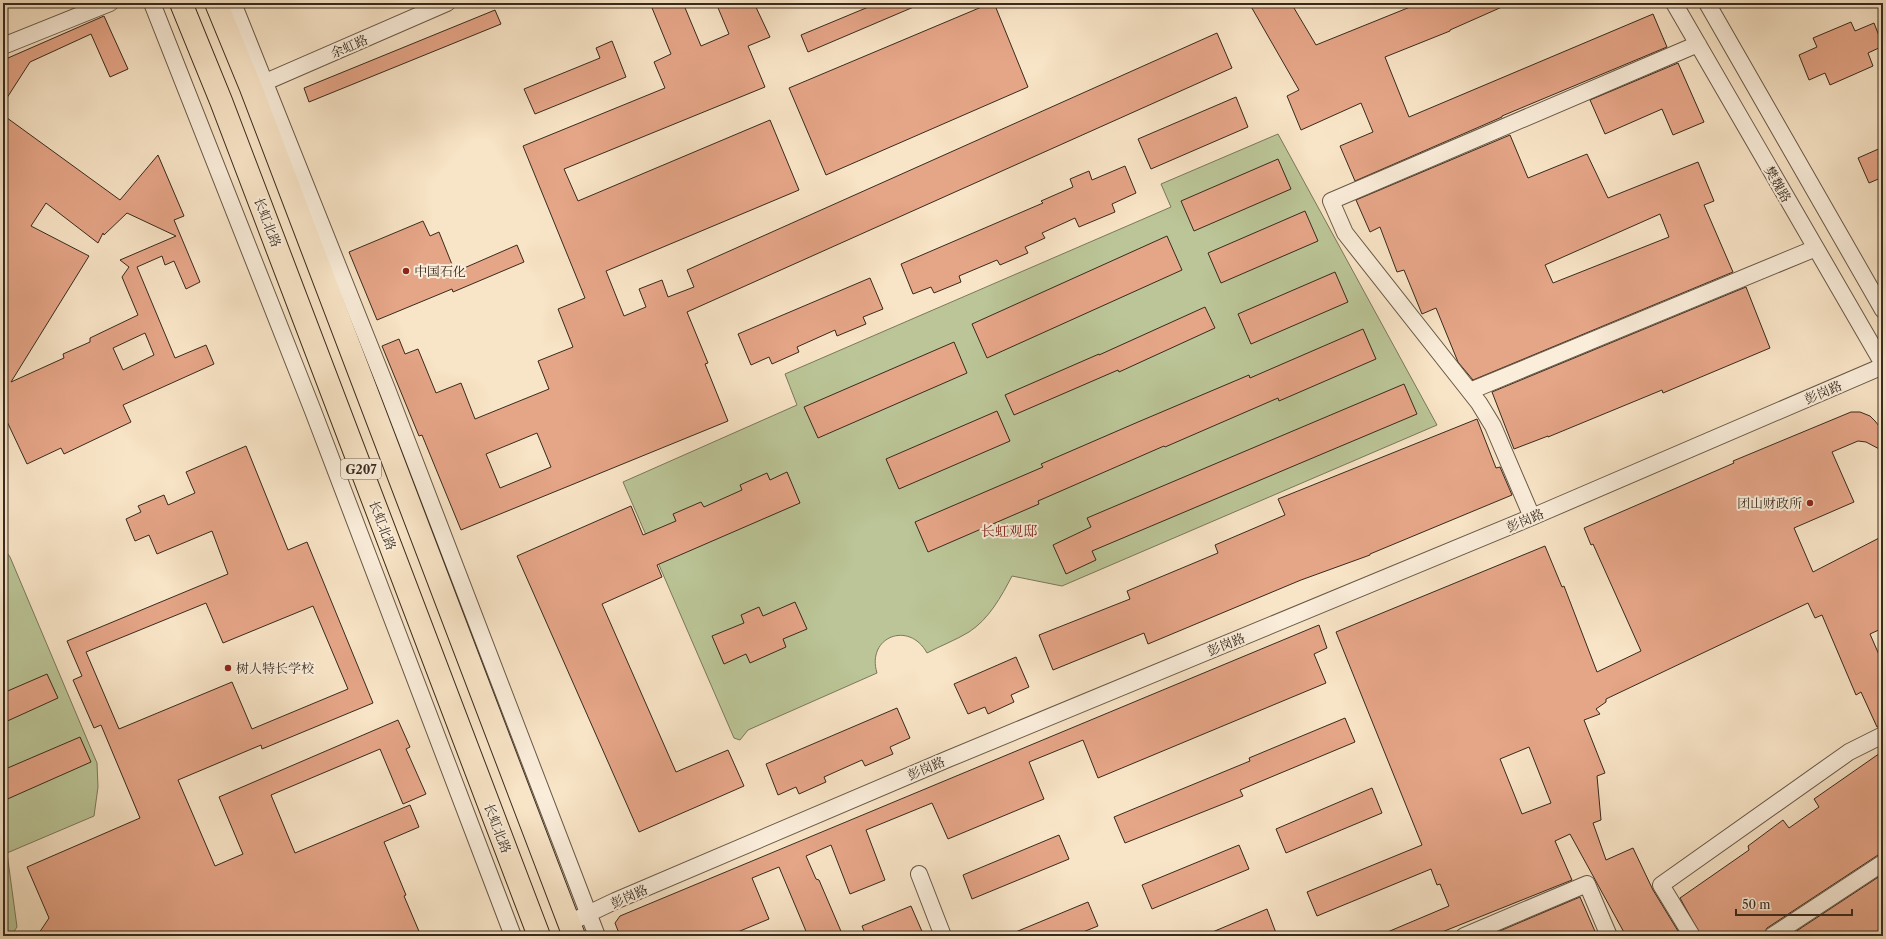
<svg xmlns="http://www.w3.org/2000/svg" width="1886" height="939" viewBox="0 0 1886 939" font-family="'Libre Caslon Text','Noto Serif SC',serif">
  <style>
    .green { fill: #bbc597; stroke: #7a785a }
    .building { fill: #e5a587; stroke: #382a1d; fill-rule: evenodd }
    .lines { fill: none; stroke-linecap: round; stroke-linejoin: round }
    .minor-casing { stroke: #685847; stroke-width: 18 }
    .highway-casing { stroke: #382a1d; stroke-width: 24 }
    .minor { stroke: #faedda; stroke-width: 16 }
    .highway { stroke: #f8e4c6; stroke-width: 22 }
    .poi-dot { fill: #8f2418; stroke: #faedda; stroke-width: 1.5 }
    .labels { text-anchor: middle; dominant-baseline: central; stroke-width: 4; stroke-linejoin: round; paint-order: stroke }
    .shield { fill: #faedda; stroke: #726456; stroke-width: 1 }
    .shield-label { font-size: 12px; font-weight: bold; fill: #382a1d }
    .street-label { font-size: 13px; fill: #382a1d; stroke: #faedda }
    .poi-label { font-size: 13px; fill: #382a1d; stroke: #faedda; text-anchor: start }
    .neighbourhood-label { font-size: 14px; fill: #7a1f14; stroke: #faedda }
  </style>
  <rect width="100%" height="100%" fill="#f8e4c6"/>
  <filter id="stains"><feTurbulence type="fractalNoise" baseFrequency=".005" numOctaves="4"/><feColorMatrix values="0 0 0 0 .2 0 0 0 0 .09 0 0 0 0 .02 0 0 0 .5 -.17"/></filter>
  <radialGradient id="worn" r=".72"><stop offset=".6" stop-color="#630" stop-opacity="0"/><stop offset="1" stop-color="#630" stop-opacity=".3"/></radialGradient>
  <!-- green -->
  <path class="green" d="M 1278,134 L 1437,425 L 1062,586 L 1012,576 C 1001,597 989,619 969,632 C 956,640 940,646 927,653 C 909,620 866,637 877,673 L 748,730 L 740,740 L 734,738 L 623,482 L 797,405 L 785,374 L 1171,207 L 1161,184 Z
    M 3,547 L 10,557 L 97,763 L 98,787 L 94,816 L 7,853 L 17,927 L 11,936 L 3,936 Z"/>
  <!-- building -->
  <path class="building" d="M 650,3 L 683,3 L 701,46 L 729,34 L 716,3 L 754,3 L 770,37 L 748,46 L 765,87 L 564,169 L 578,201 L 770,120 L 799,190 L 606,271 L 624,316 L 646,307 L 639,289 L 662,280 L 668,297 L 694,287 L 687,270 L 1217,33 L 1232,68 L 687,312 L 708,363 L 705,364 L 728,421 L 461,530 L 422,435 L 419,436 L 382,346 L 399,339 L 405,354 L 418,349 L 436,393 L 461,383 L 475,419 L 549,389 L 538,361 L 573,347 L 558,309 L 585,298 L 523,146 L 665,88 L 654,62 L 671,54 ZM 537,433 L 551,467 L 500,488 L 486,454 Z
    M 878,3 L 923,3 L 808,52 L 801,35 Z
    M 991,3 L 994,3 L 1028,87 L 826,175 L 789,88 Z
    M 1249,3 L 1291,3 L 1316,45 L 1420,3 L 1511,3 L 1450,30 L 1450,31 L 1385,57 L 1409,117 L 1653,14 L 1667,47 L 1502,116 L 1502,117 L 1355,181 L 1340,146 L 1373,132 L 1361,103 L 1301,130 L 1287,96 L 1299,90 Z
    M 495,10 L 501,24 L 309,102 L 304,88 Z
    M 104,16 L 128,69 L 110,77 L 91,34 L 30,62 L 3,104 L 3,66 L 8,58 Z
    M 1851,22 L 1855,31 L 1874,23 L 1883,46 L 1868,53 L 1873,66 L 1830,85 L 1825,73 L 1809,80 L 1799,55 L 1817,47 L 1813,38 Z
    M 612,41 L 626,77 L 535,114 L 524,89 L 600,58 L 596,48 Z
    M 1678,63 L 1704,122 L 1673,135 L 1662,109 L 1605,134 L 1590,100 Z
    M 1236,97 L 1248,127 L 1151,169 L 1138,139 Z
    M 3,115 L 120,200 L 158,155 L 184,216 L 174,220 L 200,282 L 186,289 L 174,261 L 165,265 L 162,256 L 137,267 L 175,358 L 206,345 L 214,364 L 123,405 L 131,422 L 64,454 L 61,448 L 27,464 L 3,413 ZM 46,203 L 98,243 L 103,233 L 104,235 L 127,213 L 176,236 L 120,260 L 129,267 L 122,277 L 138,315 L 90,338 L 90,342 L 63,354 L 64,358 L 11,382 L 89,256 L 31,226 ZM 145,333 L 154,355 L 123,370 L 113,348 Z
    M 1510,135 L 1528,178 L 1587,154 L 1608,198 L 1698,162 L 1714,201 L 1704,205 L 1733,272 L 1473,380 L 1458,362 L 1436,308 L 1422,314 L 1404,270 L 1397,272 L 1380,227 L 1370,232 L 1356,200 ZM 1660,214 L 1669,237 L 1553,283 L 1545,265 Z
    M 1883,147 L 1883,177 L 1869,183 L 1858,158 Z
    M 1278,159 L 1291,189 L 1194,231 L 1181,201 Z
    M 1125,166 L 1136,193 L 1112,204 L 1115,212 L 1079,227 L 1075,218 L 1042,233 L 1045,238 L 1025,247 L 1028,253 L 1000,265 L 997,260 L 959,276 L 961,282 L 934,293 L 931,287 L 913,294 L 901,264 L 1043,203 L 1041,201 L 1073,187 L 1070,179 L 1089,171 L 1092,180 Z
    M 1305,211 L 1318,241 L 1221,283 L 1208,253 Z
    M 423,221 L 430,236 L 439,232 L 455,272 L 517,245 L 524,262 L 453,292 L 452,289 L 377,320 L 349,252 Z
    M 1167,236 L 1182,270 L 987,358 L 972,324 Z
    M 1335,272 L 1348,302 L 1251,344 L 1238,314 Z
    M 870,278 L 883,309 L 863,317 L 866,324 L 837,336 L 835,330 L 797,347 L 799,352 L 772,364 L 769,357 L 751,365 L 738,334 Z
    M 1746,287 L 1770,348 L 1663,393 L 1662,390 L 1548,437 L 1548,436 L 1514,449 L 1492,392 Z
    M 1205,307 L 1215,328 L 1119,372 L 1118,370 L 1014,415 L 1005,395 L 1099,354 L 1099,355 Z
    M 1363,329 L 1376,359 L 1279,401 L 1278,398 L 1165,447 L 1164,446 L 1038,501 L 1039,504 L 928,552 L 915,522 L 1043,467 L 1041,464 L 1138,422 L 1249,375 L 1250,378 Z
    M 954,342 L 967,373 L 818,438 L 804,407 Z
    M 1404,384 L 1417,414 L 1092,551 L 1096,560 L 1066,574 L 1053,545 L 1091,527 L 1087,518 Z
    M 997,411 L 1010,441 L 899,489 L 886,459 Z
    M 1851,412 L 1860,412 L 1870,416 L 1875,421 L 1883,431 L 1883,451 L 1866,442 L 1858,441 L 1832,452 L 1854,502 L 1794,528 L 1813,572 L 1883,536 L 1883,628 L 1870,634 L 1883,664 L 1883,726 L 1877,727 L 1861,692 L 1856,695 L 1822,615 L 1815,618 L 1808,603 L 1606,699 L 1606,702 L 1596,709 L 1600,714 L 1584,720 L 1605,773 L 1597,776 L 1601,820 L 1593,823 L 1606,860 L 1633,848 L 1653,890 L 1681,936 L 1626,936 L 1570,834 L 1555,841 L 1572,880 L 1432,936 L 1378,936 L 1449,906 L 1440,884 L 1437,885 L 1431,869 L 1317,916 L 1307,892 L 1422,845 L 1336,632 L 1545,546 L 1562,587 L 1564,586 L 1597,672 L 1641,651 L 1593,544 L 1591,545 L 1584,528 L 1734,463 L 1733,461 ZM 1529,747 L 1551,803 L 1522,814 L 1500,759 Z
    M 1477,419 L 1496,468 L 1500,467 L 1512,495 L 1370,554 L 1370,555 L 1301,580 L 1148,644 L 1144,633 L 1053,670 L 1039,635 L 1130,599 L 1127,591 L 1218,553 L 1215,545 L 1285,515 L 1278,499 Z
    M 246,446 L 288,550 L 307,542 L 373,703 L 262,749 L 261,745 L 178,780 L 215,866 L 243,854 L 219,797 L 398,720 L 410,747 L 406,749 L 426,794 L 403,804 L 380,749 L 271,795 L 295,853 L 410,805 L 419,827 L 384,842 L 406,895 L 404,896 L 421,936 L 37,936 L 49,918 L 27,867 L 140,818 L 101,725 L 94,728 L 73,680 L 82,676 L 67,641 L 228,574 L 212,531 L 157,554 L 149,535 L 135,541 L 126,519 L 141,512 L 138,506 L 164,495 L 168,505 L 195,493 L 186,472 ZM 206,603 L 223,643 L 313,606 L 348,689 L 252,729 L 232,682 L 119,729 L 86,652 Z
    M 787,472 L 800,503 L 657,565 L 662,577 L 602,604 L 676,772 L 728,750 L 744,786 L 639,832 L 517,556 L 631,506 L 643,535 L 676,521 L 673,514 L 701,502 L 704,507 L 742,490 L 740,485 L 767,473 L 770,480 Z
    M 795,602 L 807,629 L 783,639 L 786,647 L 750,663 L 746,654 L 724,664 L 712,636 L 744,623 L 741,615 L 759,607 L 763,616 Z
    M 1319,625 L 1327,648 L 1314,654 L 1326,683 L 1098,778 L 1083,740 L 1029,762 L 1044,799 L 948,839 L 932,803 L 866,830 L 885,880 L 850,894 L 831,845 L 806,856 L 816,879 L 819,880 L 843,936 L 808,936 L 779,867 L 752,878 L 769,919 L 728,936 L 620,936 L 615,923 L 620,916 Z
    M 1016,657 L 1029,687 L 1011,695 L 1014,702 L 988,714 L 985,707 L 968,714 L 954,684 Z
    M 47,674 L 58,698 L 3,723 L 3,693 Z
    M 897,708 L 910,738 L 890,747 L 893,754 L 865,766 L 862,760 L 824,777 L 826,782 L 799,794 L 796,787 L 778,795 L 766,764 Z
    M 1345,718 L 1355,742 L 1240,790 L 1243,796 L 1125,843 L 1114,817 L 1250,761 L 1249,758 Z
    M 80,737 L 91,762 L 3,801 L 3,770 Z
    M 1883,751 L 1883,854 L 1878,855 L 1767,928 L 1763,936 L 1701,936 L 1680,898 L 1749,850 L 1748,846 L 1783,820 L 1789,828 L 1819,807 L 1814,799 Z
    M 1372,788 L 1382,813 L 1286,853 L 1276,829 Z
    M 1059,835 L 1069,859 L 972,899 L 963,875 Z
    M 1239,845 L 1249,869 L 1152,909 L 1142,885 Z
    M 1883,874 L 1883,936 L 1789,936 Z
    M 1580,897 L 1597,936 L 1488,936 Z
    M 1088,902 L 1098,926 L 1073,936 L 1006,936 Z
    M 911,906 L 924,936 L 866,936 L 862,926 Z
    M 1267,909 L 1276,933 L 1270,936 L 1203,936 Z"/>
  <g class="lines">
    <!-- minor casing -->
    <g class="minor-casing">
      <path id="minor" d="M 152,3 L 313,411 L 513,936
        M 233,3 L 387,389 L 597,936
        M 1674,3 L 1883,364
        M 1707,3 L 1883,310
        M 3,46 L 110,3
        M 254,87 L 447,3
        M 1470,391 L 1816,248
        M 1532,517 L 1493,426 L 1479,403 L 1345,233 L 1331,201 L 1698,44
        M 919,874 L 943,936
        M 569,923 L 615,901 L 948,759 L 1532,517 L 1883,366
        M 1464,936 L 1587,884 L 1609,936
        M 1692,936 L 1661,885 L 1849,752 L 1883,735
        M 1772,936 L 1883,863"/>
    </g>
    <!-- highway casing -->
    <g class="highway-casing">
      <path id="highway" d="M 181,3 L 221,101 L 539,936
        M 216,3 L 251,88 L 574,936"/>
    </g>
    <!-- minor -->
    <use href="#minor" class="minor"/>
    <!-- highway -->
    <use href="#highway" class="highway"/>
  </g>
  <!-- markers -->
  <g class="poi-dot">
    <circle cx="406" cy="271" r="4"/>
    <circle cx="1810" cy="503" r="4"/>
    <circle cx="228" cy="668" r="4"/>
  </g>
  <g class="labels">
    <!-- shield labels -->
    <rect class="shield" x="341" y="459" width="40" height="20" rx="3"/>
    <g class="shield-label">
      <text x="361" y="469">G207</text>
    </g>
    <!-- street labels -->
    <g class="street-label">
      <text transform="translate(349 46) rotate(-23)">余虹路</text>
      <text transform="translate(1778 184) rotate(60)">樊魏路</text>
      <text transform="translate(268 222) rotate(69)">长虹北路</text>
      <text transform="translate(1823 392) rotate(-23)">彭岗路</text>
      <text transform="translate(1525 520) rotate(-23)">彭岗路</text>
      <text transform="translate(383 525) rotate(69)">长虹北路</text>
      <text transform="translate(1226 644) rotate(-22)">彭岗路</text>
      <text transform="translate(926 768) rotate(-23)">彭岗路</text>
      <text transform="translate(498 828) rotate(69)">长虹北路</text>
      <text transform="translate(629 896) rotate(-24)">彭岗路</text>
    </g>
    <!-- poi labels -->
    <g class="poi-label">
      <text x="414" y="271">中国石化</text>
      <text x="1802" y="503" text-anchor="end">团山财政所</text>
      <text x="236" y="668">树人特长学校</text>
    </g>
    <!-- neighbourhood labels -->
    <g class="neighbourhood-label">
      <text x="1009" y="531">长虹观邸</text>
    </g>
  </g>
  <!-- margin -->
  <rect width="1886" height="939" fill="none" stroke="#f8e4c6" stroke-width="16"/>
  <rect x="4" y="4" width="1878" height="931" fill="none" stroke="#382a1d" stroke-width="2"/>
  <rect x="8" y="8" width="1870" height="923" fill="none" stroke="#382a1d"/>
  <!-- scale -->
  <path d="M1736 909v6h116v-6" fill="none" stroke="#382a1d" stroke-width="2"/>
  <text x="1742" y="909" font-size="12" fill="#382a1d" stroke="#faedda" stroke-width="3" paint-order="stroke">50 m</text>
  <rect width="100%" height="100%" filter="url(#stains)"/>
  <rect width="100%" height="100%" fill="url(#worn)"/>
</svg>
